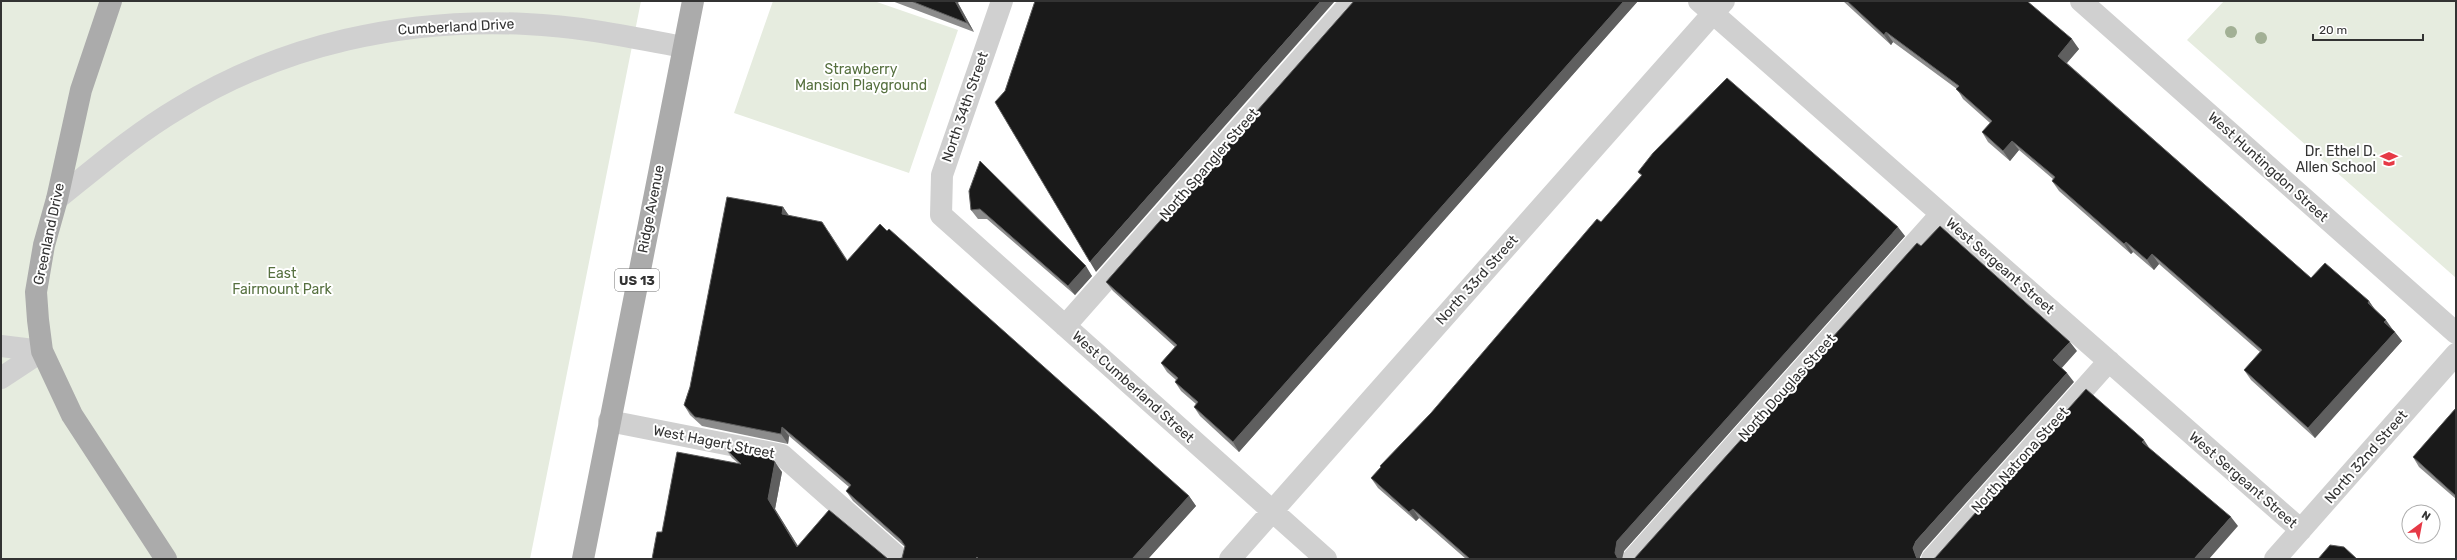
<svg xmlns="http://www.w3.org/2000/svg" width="2457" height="560" viewBox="0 0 2457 560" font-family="Rubik,sans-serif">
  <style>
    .green { fill: #e6ecdf }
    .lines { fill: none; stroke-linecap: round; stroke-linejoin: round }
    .minor { stroke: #d0d0d0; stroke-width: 22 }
    .major { stroke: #ababab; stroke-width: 22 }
    .tree { fill: #a2b095 }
    .wall { fill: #8c8c8c }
    .shaded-wall { fill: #5f5f5f }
    .building { fill: #1a1a1a; stroke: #5f5f5f }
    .labels { text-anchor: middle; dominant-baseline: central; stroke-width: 4; stroke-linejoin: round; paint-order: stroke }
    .shield { fill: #fff; stroke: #707070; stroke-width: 1 }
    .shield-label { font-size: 13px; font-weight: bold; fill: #333 }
    .street-label { font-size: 14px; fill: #333; stroke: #fff }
    .park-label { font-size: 14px; fill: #56703f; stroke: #fff }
    .poi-label { font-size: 14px; fill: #333; stroke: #fff; text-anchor: end }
  </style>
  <rect width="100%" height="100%" fill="#fff"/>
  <!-- green -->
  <path class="green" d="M 1,1 L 641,1 L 530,559 L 1,559 Z
    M 773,1 L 874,1 L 958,30 L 909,173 L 734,113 Z
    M 2224,1 L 2456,1 L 2456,278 L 2187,40 Z"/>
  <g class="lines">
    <!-- minor -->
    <path class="minor" d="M 1002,1 L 942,175 L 941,215 L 1326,559
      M 1699,1 L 2301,530
      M 2081,1 L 2456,333
      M 57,199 C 97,167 135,134 179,108 C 283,44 405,18 526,24 C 579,26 631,37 683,47
      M 1065,326 L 1352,1
      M 1,346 L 42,351
      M 1,378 L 42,351
      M 609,421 L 782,455 L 900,559
      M 1230,559 L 1724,1
      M 1633,559 L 1941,214
      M 1932,559 L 2109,361
      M 2275,559 L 2456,354"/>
    <!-- major -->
    <path class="major" d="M 111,1 L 81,90 L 57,199 L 44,245 L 36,292 L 38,320 L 42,351 L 72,415 L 166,559
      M 583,559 L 693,1"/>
  </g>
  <!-- trees -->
  <g class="tree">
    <circle cx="2231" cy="32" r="6"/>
    <circle cx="2261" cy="38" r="6"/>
  </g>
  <!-- wall -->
  <path class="wall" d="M 892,1 L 959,1 L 958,3 L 974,32 Z
    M 1354,1 L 1638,1 L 1239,452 L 1200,416 L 1194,407 L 1196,404 L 1181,391 L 1175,382 L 1176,380 L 1167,372 L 1161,363 L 1175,347 L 1113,291 L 1106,282 Z
    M 1843,1 L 2027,1 L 2079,49 L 2067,63 L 2311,278 L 2369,301 L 2374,309 L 2393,330 L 2402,341 L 2315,438 L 2251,380 L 2244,370 L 2260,352 L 2159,264 L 2154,270 L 2133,252 L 2131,254 L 2059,191 L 2052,181 L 2053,179 L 2019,150 L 2010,161 L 1988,142 L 1982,132 L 1990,123 L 1963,99 L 1957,89 L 1893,42 L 1891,45 Z
    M 980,161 L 1092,276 L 1075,295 L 987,219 L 978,219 L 971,210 Z
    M 1638,172 L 1905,236 L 1624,551 L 1622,559 L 1466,559 L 1419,518 L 1416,521 L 1378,488 L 1371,478 L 1431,413 L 1601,222 L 1642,176 Z
    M 783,207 L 789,216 L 829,232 L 848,261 L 1189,496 L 1196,506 L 1148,559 L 898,559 L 902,558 L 905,547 L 853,501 L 846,491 L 849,487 L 789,436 L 788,444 L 702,426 L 690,415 L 684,405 Z
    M 2456,408 L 2456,499 L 2419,467 L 2413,457 Z
    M 725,448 L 782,472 L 775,509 L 798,546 L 662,532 L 738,463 L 732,458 Z"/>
  <!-- shaded-wall -->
  <path class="shaded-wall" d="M 955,1 L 959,1 L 958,3 L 974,32 L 967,23 Z
    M 1321,1 L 1335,1 L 1096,272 L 1090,262 Z
    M 1624,1 L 1638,1 L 1239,452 L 1233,442 Z
    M 1886,32 L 1893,42 L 1891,45 L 1884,35 Z
    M 2072,39 L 2079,49 L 2065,65 L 2058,56 Z
    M 2012,141 L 2019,150 L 2010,161 L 2003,151 Z
    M 783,207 L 790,217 L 782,214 Z
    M 1898,227 L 1905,236 L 1624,551 L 1622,559 L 1618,559 L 1615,553 L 1617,541 Z
    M 2126,242 L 2133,252 L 2131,254 L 2124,244 Z
    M 2152,254 L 2159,264 L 2154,270 L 2147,260 Z
    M 1086,266 L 1092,276 L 1075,295 L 1068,286 Z
    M 2369,301 L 2376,311 L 2368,303 Z
    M 2386,320 L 2393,330 L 2391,332 L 2384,322 Z
    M 2395,332 L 2402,341 L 2315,438 L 2308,428 Z
    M 2070,342 L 2077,351 L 2060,370 L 2053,360 Z
    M 2067,373 L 2074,382 L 1923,551 L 1920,557 L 1920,559 L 1917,559 L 1913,548 L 1916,541 Z
    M 782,427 L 789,436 L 788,444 L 781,434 Z
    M 2144,440 L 2150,449 L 2142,442 Z
    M 775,462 L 782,472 L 775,509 L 804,556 L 797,547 L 768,499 Z
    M 1189,496 L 1196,506 L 1148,559 L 1132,559 Z
    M 1413,509 L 1419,518 L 1416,521 L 1409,512 Z
    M 2231,517 L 2238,526 L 2209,559 L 2194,559 Z"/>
  <!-- building -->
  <path class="building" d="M 911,1 L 955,1 L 967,23 Z
    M 1035,1 L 1321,1 L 1090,262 L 995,102 L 1005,91 Z
    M 1354,1 L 1624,1 L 1233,442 L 1194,407 L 1198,402 L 1175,382 L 1178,378 L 1161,363 L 1177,345 L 1106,282 Z
    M 1847,1 L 2027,1 L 2072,39 L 2058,56 L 2311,278 L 2325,263 L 2369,301 L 2368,303 L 2386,320 L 2384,322 L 2395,332 L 2308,428 L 2244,370 L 2262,350 L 2152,254 L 2147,260 L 2126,242 L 2124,244 L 2052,181 L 2055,177 L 2012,141 L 2003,151 L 1982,132 L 1992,121 L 1956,89 L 1959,86 L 1886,32 L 1884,35 Z
    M 1727,78 L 1898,227 L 1617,541 L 1615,553 L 1618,559 L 1470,559 L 1413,509 L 1409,512 L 1371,478 L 1381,467 L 1380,466 L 1431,413 L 1597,219 L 1601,222 L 1642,175 L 1638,172 L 1653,153 Z
    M 980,161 L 1086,266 L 1068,286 L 980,209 L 971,210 L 969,191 Z
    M 727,197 L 783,207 L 782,214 L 822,222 L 847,261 L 880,224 L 887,231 L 889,229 L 1189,496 L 1132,559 L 979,559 L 977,557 L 975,559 L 898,559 L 902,558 L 905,546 L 901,540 L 846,491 L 851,485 L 782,427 L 781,434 L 695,417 L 684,405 L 690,387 Z
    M 1940,226 L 2070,342 L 2053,360 L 2067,373 L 1916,541 L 1913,548 L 1917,559 L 1634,559 L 1917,243 L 1921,246 Z
    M 2086,389 L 2144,440 L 2142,442 L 2231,517 L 2194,559 L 1932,559 L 1935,558 Z
    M 2456,408 L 2456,496 L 2413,457 Z
    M 725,448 L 769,457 L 775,462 L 768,499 L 797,547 L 829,510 L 888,559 L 652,559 L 657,532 L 662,532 L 677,452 L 741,464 Z
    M 2330,545 L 2344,547 L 2357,559 L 2318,559 Z"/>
  <!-- icons -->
  <defs>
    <g id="school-bare" transform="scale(1.38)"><path d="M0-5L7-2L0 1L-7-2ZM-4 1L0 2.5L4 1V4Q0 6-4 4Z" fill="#e63946" stroke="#fff" stroke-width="2.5" paint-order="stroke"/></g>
  </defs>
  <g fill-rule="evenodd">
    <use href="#school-bare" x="2389" y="159"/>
  </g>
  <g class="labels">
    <!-- shield labels -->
    <rect class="shield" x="615" y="269" width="44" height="22" rx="3"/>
    <g class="shield-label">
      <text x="637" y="280">US 13</text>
    </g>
    <!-- street labels -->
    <g class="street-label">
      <text transform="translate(456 27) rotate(-3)">Cumberland Drive</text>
      <text transform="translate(965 107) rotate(-71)">North 34th Street</text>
      <text transform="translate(1209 164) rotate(-49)">North Spangler Street</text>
      <text transform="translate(2268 167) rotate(42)">West Huntingdon Street</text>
      <text transform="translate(651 209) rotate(-79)">Ridge Avenue</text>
      <text transform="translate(49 234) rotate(-78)">Greenland Drive</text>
      <text transform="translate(2000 266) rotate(41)">West Sergeant Street</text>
      <text transform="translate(1477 280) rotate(-48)">North 33rd Street</text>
      <text transform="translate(1133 387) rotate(42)">West Cumberland Street</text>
      <text transform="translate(1787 387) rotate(-48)">North Douglas Street</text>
      <text transform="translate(714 442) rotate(11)">West Hagert Street</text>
      <text transform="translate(2366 457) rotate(-49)">North 32nd Street</text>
      <text transform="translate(2020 460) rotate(-48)">North Natrona Street</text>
      <text transform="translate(2243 480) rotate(41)">West Sergeant Street</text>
    </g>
    <!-- park labels -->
    <g class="park-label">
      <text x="861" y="69">Strawberry<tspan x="861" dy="16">Mansion Playground</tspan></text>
      <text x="282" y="273">East<tspan x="282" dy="16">Fairmount Park</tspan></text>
    </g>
    <!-- poi labels -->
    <g class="poi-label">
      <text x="2376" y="151">Dr. Ethel D.<tspan x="2376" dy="16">Allen School</tspan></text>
    </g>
  </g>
  <!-- border -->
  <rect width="2457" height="560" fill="none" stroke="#333333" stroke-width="4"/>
  <!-- north arrow -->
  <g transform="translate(2421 524) rotate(32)"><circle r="19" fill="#ffffff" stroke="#adadad"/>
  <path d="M0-3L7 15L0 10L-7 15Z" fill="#e63946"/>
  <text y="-6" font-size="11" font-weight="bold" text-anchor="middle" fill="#333333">N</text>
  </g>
  <!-- scale -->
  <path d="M2313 34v6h110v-6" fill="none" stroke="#333333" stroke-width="2"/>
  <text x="2319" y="34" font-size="12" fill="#333333" stroke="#ffffff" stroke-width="3" paint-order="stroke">20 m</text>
</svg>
